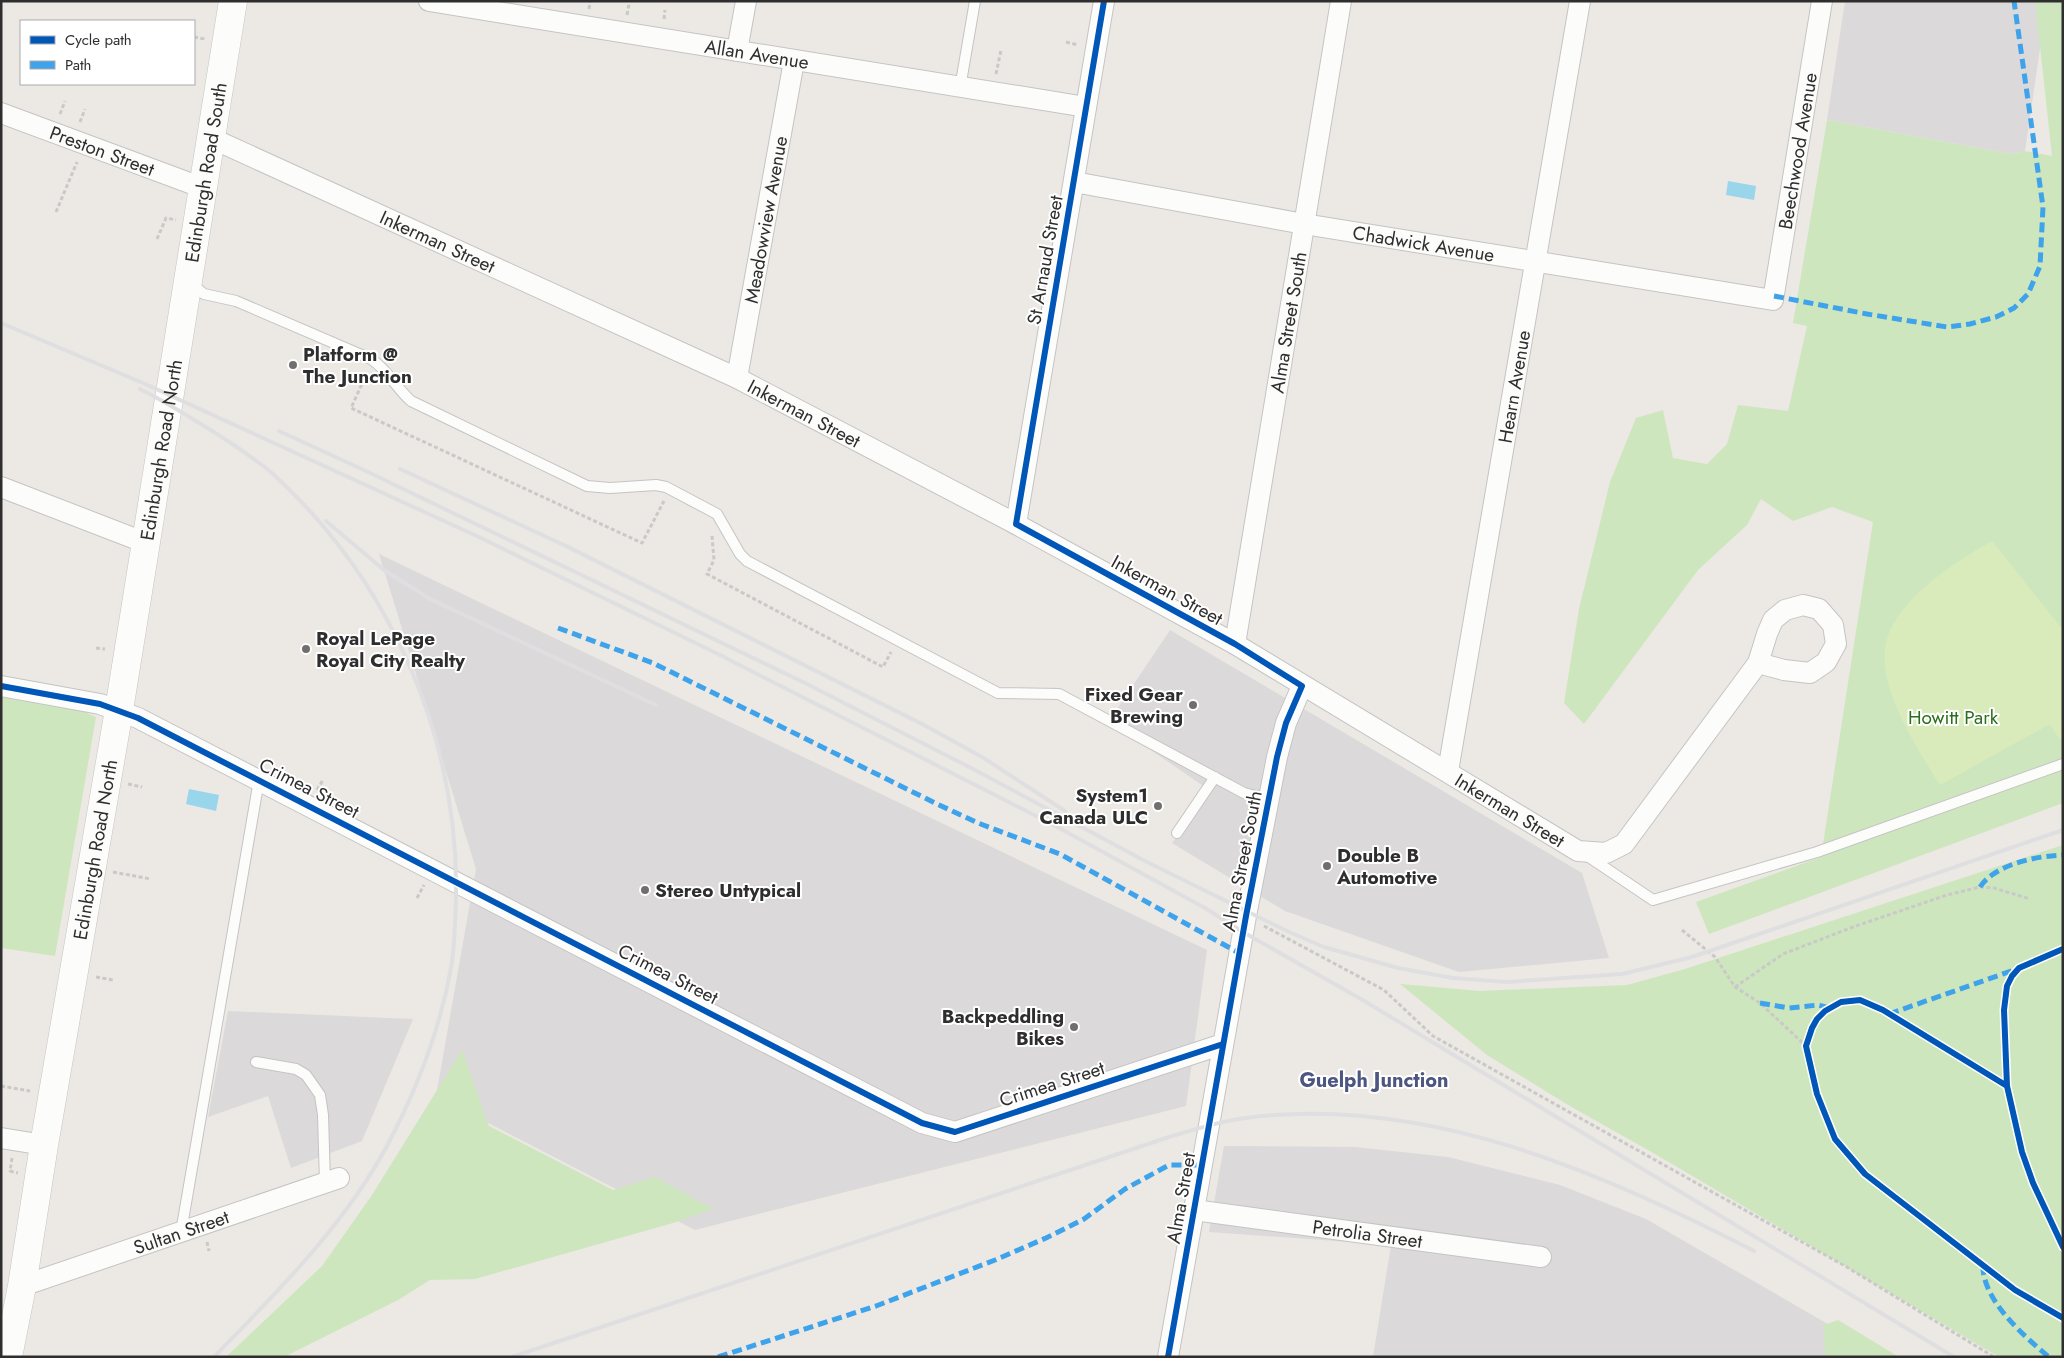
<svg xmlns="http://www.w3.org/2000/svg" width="2064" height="1358" viewBox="0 0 2064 1358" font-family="Jost,sans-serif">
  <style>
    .industrial { fill: #dcd9db }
    .green { fill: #cee6be }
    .pitch { fill: #d9eabb }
    .water { fill: #99d6ec }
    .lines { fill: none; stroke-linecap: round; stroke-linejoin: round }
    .lane-casing { stroke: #c5c4c5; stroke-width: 12 }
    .street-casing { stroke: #c5c4c5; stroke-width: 22 }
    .secondary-casing { stroke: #c5c4c5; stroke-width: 29 }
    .path { stroke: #c9c9c8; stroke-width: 3; stroke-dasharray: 4 2.5; stroke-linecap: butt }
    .lane { stroke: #fcfcfb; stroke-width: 10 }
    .street { stroke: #fcfcfb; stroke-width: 20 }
    .secondary { stroke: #fcfcfb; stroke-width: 28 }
    .rail { stroke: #dfdfe1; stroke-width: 4 }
    .quiet { stroke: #3ea3eb; stroke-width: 5; stroke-dasharray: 10 5; stroke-linecap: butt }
    .cycleway-casing { stroke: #fff; stroke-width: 9 }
    .cycleway { stroke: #0057b8; stroke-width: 6 }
    .poi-dot { fill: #706f6e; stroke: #fff; stroke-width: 2 }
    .labels { text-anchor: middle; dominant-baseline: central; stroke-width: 4; stroke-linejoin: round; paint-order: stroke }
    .street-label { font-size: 19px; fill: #2e2e2e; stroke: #fff }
    .poi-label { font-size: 19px; font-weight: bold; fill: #2e2e2e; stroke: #fff; text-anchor: start }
    .park-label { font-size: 19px; fill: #2c6e1b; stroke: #fff }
    .neighbourhood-label { font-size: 20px; font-weight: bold; fill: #4d5680; stroke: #fff }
  </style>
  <rect width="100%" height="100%" fill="#ece8e4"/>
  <!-- industrial -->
  <path class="industrial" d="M 1845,1 L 2047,1 L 2025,151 L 2011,154 L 1827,120 Z
    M 379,554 L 1207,950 L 1186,1106 L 695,1230 L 436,1096 L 476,869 Z
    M 1170,630 L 1582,873 L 1609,958 L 1459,972 L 1285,911 L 1172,843 L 1209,790 L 1109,721 Z
    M 228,1011 L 413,1019 L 362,1141 L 291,1168 L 268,1096 L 208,1117 Z
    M 1224,1146 L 1355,1147 L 1448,1157 L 1560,1185 L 1646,1219 L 1885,1357 L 1373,1357 L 1391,1245 L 1209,1232 Z"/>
  <!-- green -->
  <path class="green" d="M 2035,1 L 2063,1 L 2063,803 L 1709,934 L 1696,902 L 1821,857 L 1873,522 L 1832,507 L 1793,521 L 1761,499 L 1747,525 L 1698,570 L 1584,724 L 1564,703 L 1579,609 L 1610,482 L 1636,418 L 1663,410 L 1673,458 L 1707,464 L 1727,444 L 1738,405 L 1788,411 L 1807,326 L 1793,323 L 1827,120 L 2011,154 L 2025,151 L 2052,156 Z
    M 1,696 L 78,709 L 96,717 L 55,956 L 1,948 Z
    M 2063,845 L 2063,1357 L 1999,1357 L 1655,1154 L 1568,1105 L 1487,1055 L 1400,984 L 1480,991 L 1627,985 L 1685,969 Z
    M 462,1050 L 489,1126 L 613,1190 L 655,1177 L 713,1209 L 673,1223 L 475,1279 L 430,1280 L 398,1300 L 284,1357 L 226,1357 L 322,1266 L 372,1195 Z
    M 1838,1320 L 1899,1357 L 1825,1357 L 1824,1325 Z"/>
  <!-- pitch -->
  <path class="pitch" d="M 1992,541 L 2063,630 L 2063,737 L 2059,739 L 2050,724 L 1940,785 C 1918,750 1880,692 1885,649 C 1890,603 1955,562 1992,541 Z"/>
  <!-- water -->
  <path class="water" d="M 1728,181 L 1756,186 L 1754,200 L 1726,195 Z
    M 189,789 L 219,795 L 216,811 L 186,804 Z"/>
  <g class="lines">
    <!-- lane casing -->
    <g class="lane-casing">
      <path id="lane" d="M 960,88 L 975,1
        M 190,283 L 204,294 L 236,301 L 371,359 C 388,370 396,388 411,401 L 587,486 L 610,488 L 656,485 L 666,487 L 717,514 L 740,554 L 747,561 L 998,693 L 1059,694 L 1244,793 L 1268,799
        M 1177,833 L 1215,777
        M 1586,855 L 1653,900 L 1817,852 L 2063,764
        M 256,1062 L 296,1069 L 306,1075 L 320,1095 L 323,1115 L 325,1183
        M 181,1232 L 259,780"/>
    </g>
    <!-- street casing -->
    <g class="street-casing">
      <g id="street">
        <path id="s1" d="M 429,1 L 1086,107"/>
        <path d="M 737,51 L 746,1"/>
        <path id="s2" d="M 1,113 L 203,188"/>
        <path id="s3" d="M 211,138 L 737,378 L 1016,524 L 1235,644 L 1578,851 L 1606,853 L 1624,844 L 1758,663 L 1767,634 L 1773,620 L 1785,610 L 1803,605 L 1819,609 L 1833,625 L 1836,644 L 1826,662 L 1810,673 L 1784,670 L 1758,663"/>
        <path id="s4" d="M 1074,182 L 1304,224 L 1773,300 L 1822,1"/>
        <path id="s5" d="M 737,378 L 794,61"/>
        <path d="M 1,487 L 146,543"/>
        <path d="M 1016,524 L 1104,1"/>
        <path id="s6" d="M 1235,644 L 1341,1"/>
        <path d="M 1,686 L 100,704 L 138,718 L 922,1123 L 955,1132 L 1223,1044"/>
        <path id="s7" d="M 1448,771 L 1580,1"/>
        <path d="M 1,1138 L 44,1145"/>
        <path id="s8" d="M 1194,1210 L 1541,1257"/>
        <path id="s9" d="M 22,1286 L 339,1178"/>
        <path d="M 1168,1357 L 1246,916 L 1277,757 L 1286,723 L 1302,686"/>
      </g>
    </g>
    <!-- secondary casing -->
    <g class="secondary-casing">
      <g id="secondary">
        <path id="s10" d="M 8,1357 L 22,1286 L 44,1145 L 119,710 L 233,1"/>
      </g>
    </g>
    <!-- path -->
    <path class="path" d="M 589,9 L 590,1
      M 627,15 L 629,4
      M 664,19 L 665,10
      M 194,37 L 205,39
      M 1066,42 L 1078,45
      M 996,74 L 1001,50
      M 60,114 L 65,101
      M 80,122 L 85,109
      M 56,212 L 77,162
      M 157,239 L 166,218 L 176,220
      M 367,373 L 351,408 L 642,543 L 664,501
      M 712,536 L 714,560 L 707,574 L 883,667 L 891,652
      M 96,648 L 105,649
      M 128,784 L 142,787
      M 317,790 L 323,780
      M 113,872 L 151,879
      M 417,898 L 424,885
      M 1264,926 L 1384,990 L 1433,1036 L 1845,1266 L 1994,1357
      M 1682,930 L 1715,957 L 1735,987 L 1760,1003 L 1806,1046
      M 96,977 L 113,980
      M 1735,987 L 1783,954 L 1853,927 L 1947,895 L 1980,887 L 1994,888 L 2030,899
      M 1,1086 L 30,1091
      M 12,1158 L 10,1171 L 18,1173
      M 207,1242 L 209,1251"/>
    <!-- lane -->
    <use href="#lane" class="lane"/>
    <!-- street -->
    <use href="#street" class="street"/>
    <!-- secondary -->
    <use href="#secondary" class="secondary"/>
    <!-- rail -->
    <path class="rail" d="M 1,323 L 143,383 L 479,537 L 720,655 L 1050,823 L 1205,908 L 1243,932 L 1361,999 L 1954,1357
      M 140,389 C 172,405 201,424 231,443 C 245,453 261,463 273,474 C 391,582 459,738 456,898 C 455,921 455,945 451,968 C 440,1029 417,1089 388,1144 C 345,1225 277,1292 214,1357
      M 279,431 L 366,471 L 805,683 L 975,770 L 1145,861 L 1289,932 L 1324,947 L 1398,968 L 1453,978 L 1507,982 L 1622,974 L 1692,957 L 2063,830
      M 400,469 L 566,546 L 924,725 L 982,757 L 1065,811
      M 326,521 L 384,570 L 430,599 L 656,705
      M 512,1357 L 1169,1137 C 1196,1129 1225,1120 1253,1117 C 1429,1097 1602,1172 1754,1251"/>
    <!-- quiet -->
    <path class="quiet" d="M 1774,296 L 1867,314 L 1947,327 L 1970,324 L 1996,317 L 2014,308 L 2028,294 L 2040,266 L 2043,207 L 2014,1
      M 558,628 L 653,663 L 935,803 L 978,823 L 1060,854 L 1239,953
      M 1980,887 C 1995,864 2037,856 2063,855
      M 1760,1003 L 1789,1008 L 1818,1005 L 1831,1008
      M 1889,1014 L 2017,969
      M 1983,1265 C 1982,1300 2024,1336 2049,1357
      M 718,1357 L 876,1306 L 995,1260 L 1046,1238 L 1084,1219 L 1125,1189 L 1169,1165 L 1202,1165"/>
    <!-- cycleway casing -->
    <g class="cycleway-casing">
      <path id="cycleway" d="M 1104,1 L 1016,524 L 1235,644 L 1302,686 L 1286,723 L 1277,757 L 1246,916 L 1168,1357
        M 1,686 L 100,704 L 138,718 L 922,1123 L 955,1132 L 1223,1044
        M 2063,949 L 2019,968 L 2012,976 L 2007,986 L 2004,1010 L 2007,1086 L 2022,1152 L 2033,1183 L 2063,1247
        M 2007,1086 L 1883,1010 L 1860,1000 L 1841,1002 L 1825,1011 L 1817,1019 L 1812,1028 L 1806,1046 L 1817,1094 L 1835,1139 L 1865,1174 L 2015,1290 L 2063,1318"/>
    </g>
    <!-- cycleway -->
    <use href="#cycleway" class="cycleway"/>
  </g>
  <!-- markers -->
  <g class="poi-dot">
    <circle cx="293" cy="365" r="5"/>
    <circle cx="306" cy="649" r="5"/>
    <circle cx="1193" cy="705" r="5"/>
    <circle cx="1158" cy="806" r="5"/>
    <circle cx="1327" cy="866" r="5"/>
    <circle cx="645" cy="890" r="5"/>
    <circle cx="1074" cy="1027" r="5"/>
  </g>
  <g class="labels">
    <!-- street labels -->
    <g class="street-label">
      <text stroke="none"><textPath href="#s1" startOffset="332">Allan Avenue</textPath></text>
      <text stroke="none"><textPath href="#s2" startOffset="108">Preston Street</textPath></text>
      <text stroke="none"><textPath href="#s4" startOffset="860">Beechwood Avenue</textPath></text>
      <text stroke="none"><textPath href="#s10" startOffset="1201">Edinburgh Road South</textPath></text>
      <text stroke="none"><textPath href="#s5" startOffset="161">Meadowview Avenue</textPath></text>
      <text stroke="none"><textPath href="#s3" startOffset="249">Inkerman Street</textPath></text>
      <text stroke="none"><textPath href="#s4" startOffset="355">Chadwick Avenue</textPath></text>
      <text transform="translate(1045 260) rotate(-80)">St Arnaud Street</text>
      <text stroke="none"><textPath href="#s6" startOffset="326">Alma Street South</textPath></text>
      <text stroke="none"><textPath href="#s7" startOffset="390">Hearn Avenue</textPath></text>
      <text stroke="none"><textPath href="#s3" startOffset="654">Inkerman Street</textPath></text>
      <text stroke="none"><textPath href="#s10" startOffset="920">Edinburgh Road North</textPath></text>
      <text transform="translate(1167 590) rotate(29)">Inkerman Street</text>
      <text transform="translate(309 788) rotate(27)">Crimea Street</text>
      <text stroke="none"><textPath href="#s3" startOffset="1464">Inkerman Street</textPath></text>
      <text stroke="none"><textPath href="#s10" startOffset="515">Edinburgh Road North</textPath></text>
      <text transform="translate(1242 861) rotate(-79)">Alma Street South</text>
      <text transform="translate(668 974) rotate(27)">Crimea Street</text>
      <text transform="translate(1052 1084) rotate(-18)">Crimea Street</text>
      <text transform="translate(1181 1198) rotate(-80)">Alma Street</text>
      <text stroke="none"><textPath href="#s9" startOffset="168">Sultan Street</textPath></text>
      <text stroke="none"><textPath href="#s8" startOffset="175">Petrolia Street</textPath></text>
    </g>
    <!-- poi labels -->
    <g class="poi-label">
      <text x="303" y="354">Platform @<tspan x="303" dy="22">The Junction</tspan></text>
      <text x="316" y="638">Royal LePage<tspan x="316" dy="22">Royal City Realty</tspan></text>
      <text x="1183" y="694" text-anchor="end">Fixed Gear<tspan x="1183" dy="22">Brewing</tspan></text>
      <text x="1148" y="795" text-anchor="end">System1<tspan x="1148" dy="22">Canada ULC</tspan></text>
      <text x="1337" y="855">Double B<tspan x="1337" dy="22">Automotive</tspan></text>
      <text x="655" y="890">Stereo Untypical</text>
      <text x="1064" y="1016" text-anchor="end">Backpeddling<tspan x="1064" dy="22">Bikes</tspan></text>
    </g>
    <!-- park labels -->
    <g class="park-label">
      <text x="1953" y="717">Howitt Park</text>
    </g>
    <!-- neighbourhood labels -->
    <g class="neighbourhood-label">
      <text x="1374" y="1080">Guelph Junction</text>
    </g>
  </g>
  <!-- border -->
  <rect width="2064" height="1358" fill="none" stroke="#2e2e2e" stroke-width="5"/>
  <!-- legend -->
  <rect x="20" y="20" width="175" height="65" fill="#ffffff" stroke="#ababab"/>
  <rect x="30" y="36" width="25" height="8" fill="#0057b8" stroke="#ababab"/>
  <text x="65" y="45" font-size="15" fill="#2e2e2e">Cycle path</text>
  <rect x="30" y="61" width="25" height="8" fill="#3ea3eb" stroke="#ababab"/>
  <text x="65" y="70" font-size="15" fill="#2e2e2e">Path</text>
</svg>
